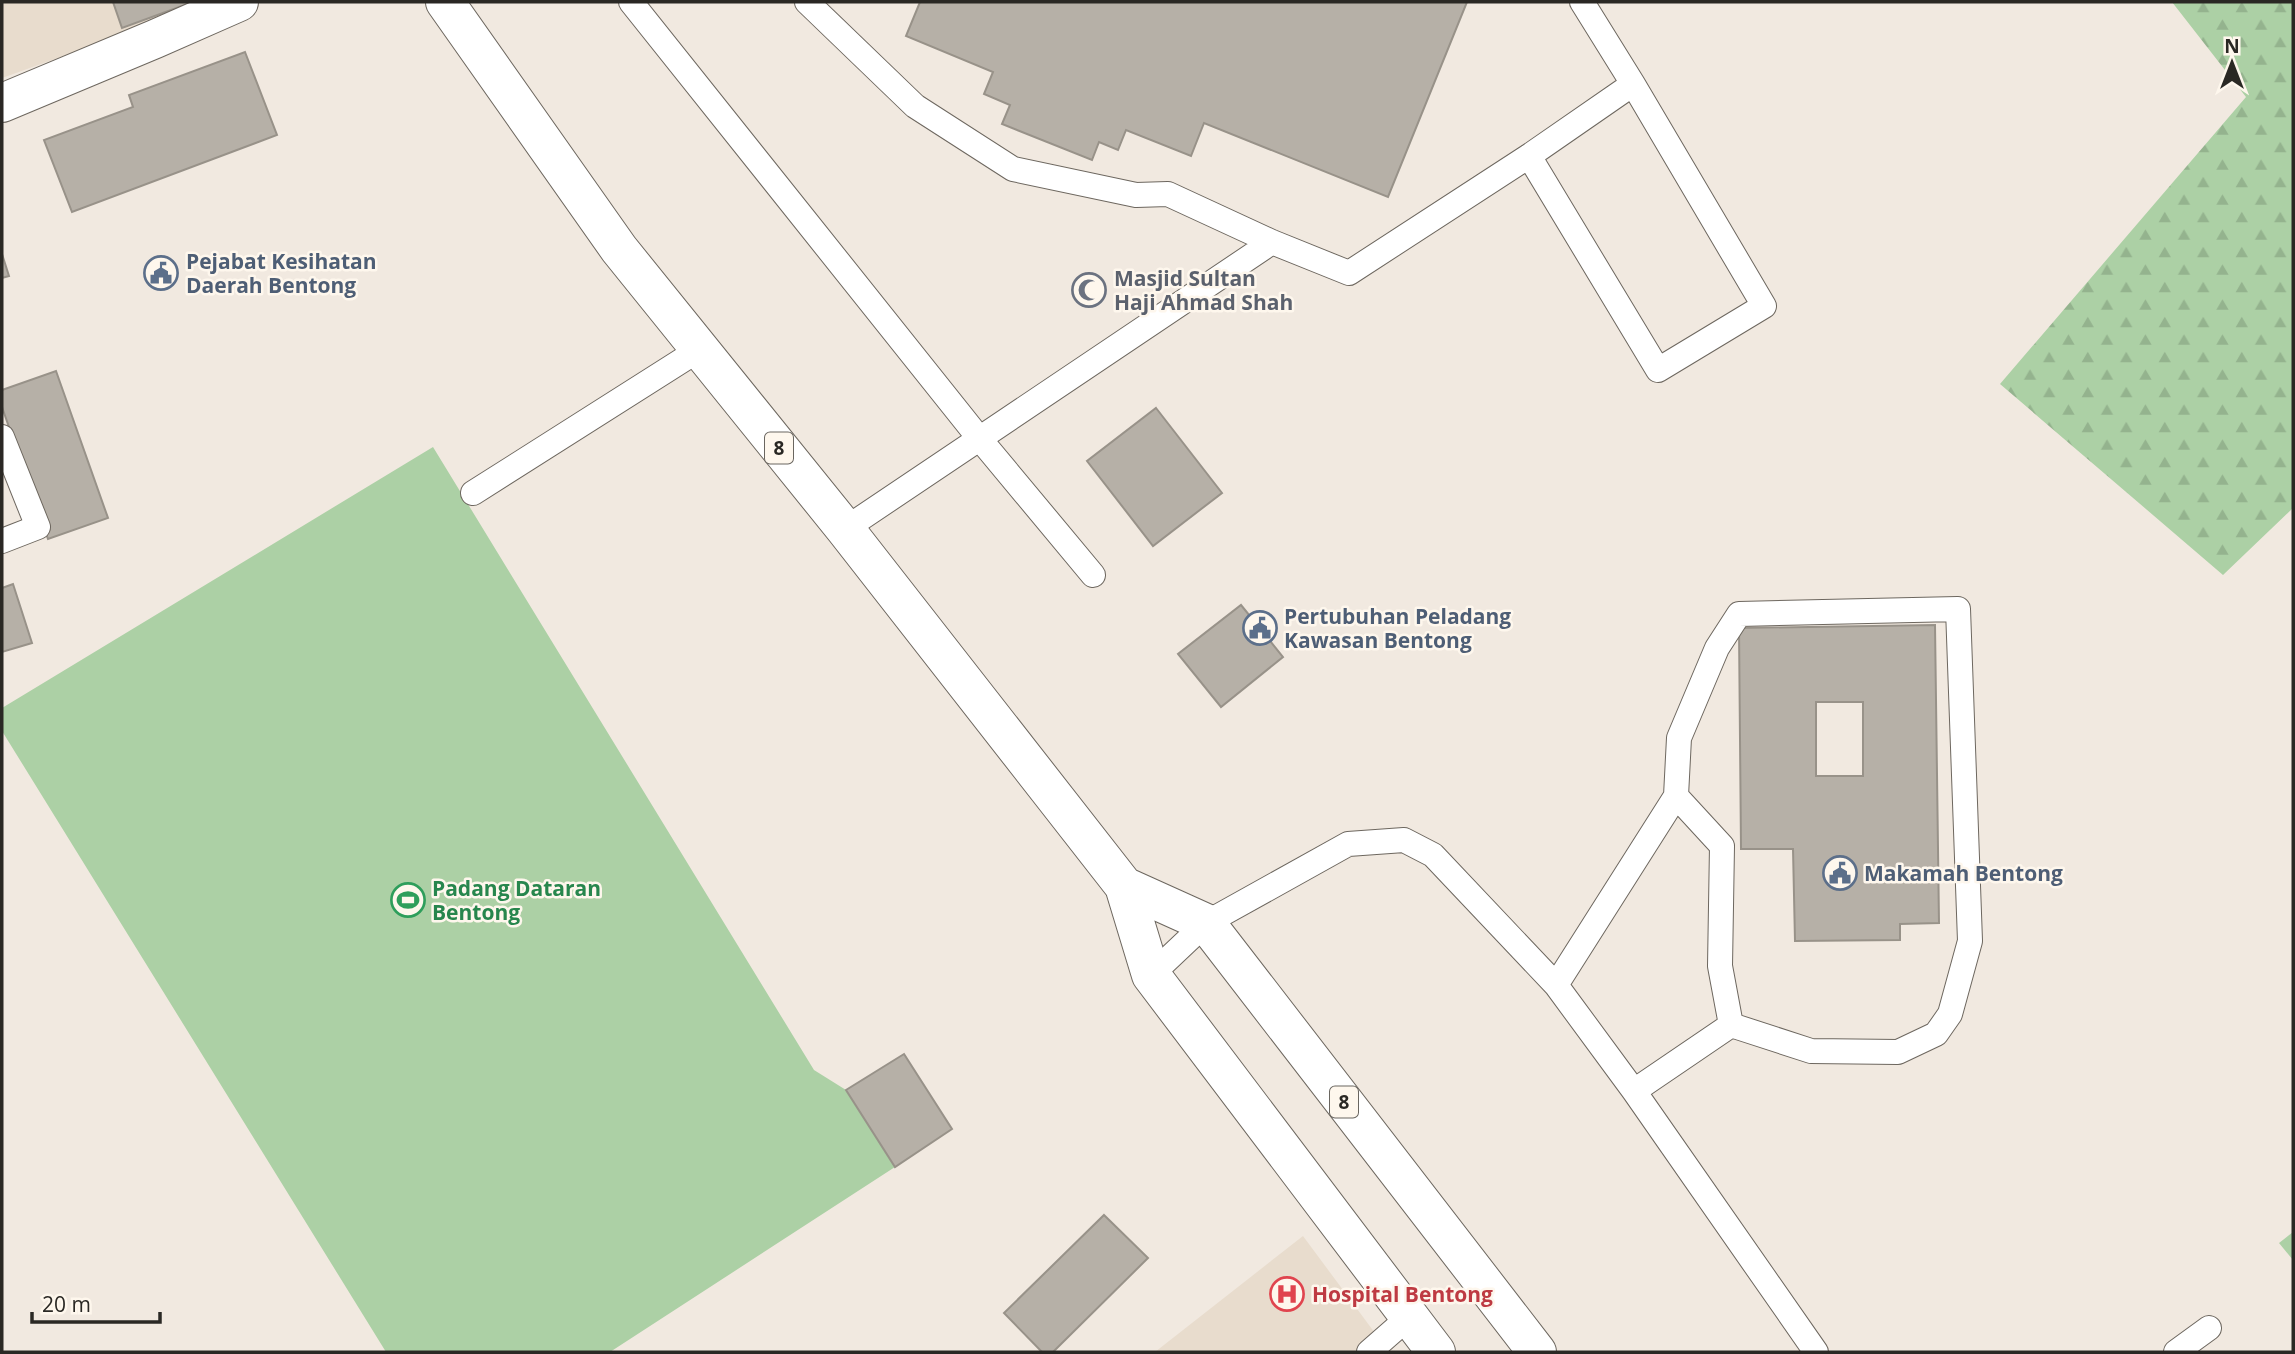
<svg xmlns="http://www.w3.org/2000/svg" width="2295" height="1354" viewBox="0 0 2295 1354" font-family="'Open Sans',sans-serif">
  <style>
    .built { fill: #e8dccd }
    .forest { fill: url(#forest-firs) }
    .pitch { fill: #acd0a5 }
    .building { fill: #b6b0a7; stroke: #989289; stroke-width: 2; fill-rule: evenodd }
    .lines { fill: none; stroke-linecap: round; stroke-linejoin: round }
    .lane-casing { stroke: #6d675f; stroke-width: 26 }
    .street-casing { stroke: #6d675f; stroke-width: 40 }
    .primary-casing { stroke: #6d675f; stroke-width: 40 }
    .lane { stroke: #fff; stroke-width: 24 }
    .street { stroke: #fff; stroke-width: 38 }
    .primary { stroke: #fff; stroke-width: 38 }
    .labels { text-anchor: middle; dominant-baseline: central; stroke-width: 5; stroke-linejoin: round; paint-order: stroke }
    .shield { fill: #fef7ed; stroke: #6a6660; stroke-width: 2 }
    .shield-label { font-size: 19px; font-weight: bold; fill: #2a2824 }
    .service-label { font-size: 21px; font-weight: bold; fill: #4e5e75; stroke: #fef7ed; text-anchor: start }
    .worship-label { font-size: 21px; font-weight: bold; fill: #5b616d; stroke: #fef7ed; text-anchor: start }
    .leisure-label { font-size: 21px; font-weight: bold; fill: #27864d; stroke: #fef7ed; text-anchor: start }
    .health-label { font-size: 21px; font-weight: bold; fill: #be3a42; stroke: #fef7ed; text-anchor: start }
  </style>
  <defs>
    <pattern id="forest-firs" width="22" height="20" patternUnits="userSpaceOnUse" patternTransform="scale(1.75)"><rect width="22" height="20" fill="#acd0a5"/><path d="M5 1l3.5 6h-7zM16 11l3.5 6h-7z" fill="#94b38e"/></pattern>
  </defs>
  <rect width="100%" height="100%" fill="#f1e9e0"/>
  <!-- built -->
  <path class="built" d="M 2,2 L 199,2 L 158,22 L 2,78 Z
    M 1303,1236 L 1389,1352 L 1155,1352 Z"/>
  <!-- forest -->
  <path class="forest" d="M 2172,2 L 2293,2 L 2293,508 L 2223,575 L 2000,384 L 2246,97 Z"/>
  <!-- pitch -->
  <path class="pitch" d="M 433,447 L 814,1070 L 846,1090 L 895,1167 L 610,1352 L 386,1352 L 2,731 L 2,708 Z
    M 2293,1232 L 2293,1260 L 2279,1243 Z"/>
  <!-- building -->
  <path class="building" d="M 113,2 L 193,2 L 122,28 Z
    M 920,2 L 1467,2 L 1388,197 L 1204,123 L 1191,156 L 1126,130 L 1118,150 L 1099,142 L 1092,160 L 1002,124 L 1010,105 L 984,94 L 993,72 L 906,36 Z
    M 245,52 L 277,135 L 72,212 L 44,140 L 133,107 L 129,95 Z
    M 2,254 L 9,276 L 2,278 Z
    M 56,371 L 108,518 L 48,539 L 2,407 L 2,390 Z
    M 1156,408 L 1222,493 L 1153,546 L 1087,461 Z
    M 13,584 L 32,643 L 2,652 L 2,588 Z
    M 1241,605 L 1283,657 L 1221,707 L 1178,654 Z
    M 1935,625 L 1939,923 L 1900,924 L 1900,940 L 1795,941 L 1793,849 L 1741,849 L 1739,628 ZM 1816,702 L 1863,702 L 1863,776 L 1816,776 Z
    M 904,1054 L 952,1129 L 895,1167 L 846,1090 Z
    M 1104,1215 L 1148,1258 L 1053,1352 L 1042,1352 L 1004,1313 Z"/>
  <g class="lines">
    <!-- lane casing -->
    <g class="lane-casing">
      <path id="lane" d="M 631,2 L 979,438 L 1093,575
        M 807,2 L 915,106 L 1013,169 L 1136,195 L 1168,194 L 1272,242 L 1349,273 L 1529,156 L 1633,84 L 1582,2
        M 1529,156 L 1658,370 L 1764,306 L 1633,84
        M 2,437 L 38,527 L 2,541
        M 473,493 L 700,349
        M 845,529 L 1272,242
        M 1676,796 L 1722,846 L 1720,966 L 1731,1025
        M 1151,975 L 1206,923 L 1348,844 L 1404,840 L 1433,855 L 1556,985 L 1634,1091 L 1816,1352
        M 1556,985 L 1676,796 L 1679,738 L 1717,648 L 1739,614 L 1958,609 L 1970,941 L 1950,1014 L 1936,1034 L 1898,1052 L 1811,1051 L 1731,1025 L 1634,1091
        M 1369,1352 L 1409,1317
        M 2176,1352 L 2209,1328"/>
    </g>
    <!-- street casing -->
    <g class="street-casing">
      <path id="street" d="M 2,103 L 155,39 L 239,2"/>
    </g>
    <!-- primary casing -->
    <g class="primary-casing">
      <path id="primary" d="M 445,2 L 619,249 L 845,529 L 1124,886 L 1151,975 L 1436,1352
        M 1124,886 L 1206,923 L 1537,1352"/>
    </g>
    <!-- lane -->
    <use href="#lane" class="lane"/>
    <!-- street -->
    <use href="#street" class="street"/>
    <!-- primary -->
    <use href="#primary" class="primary"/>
  </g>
  <!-- icons -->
  <defs>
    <g id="civic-ring" transform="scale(1.75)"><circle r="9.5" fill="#fef7ed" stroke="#5c6f8a" stroke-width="1.5"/><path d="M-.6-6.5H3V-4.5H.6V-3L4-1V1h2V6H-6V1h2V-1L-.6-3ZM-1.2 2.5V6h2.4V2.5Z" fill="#5c6f8a"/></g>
    <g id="mosque-ring" transform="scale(1.75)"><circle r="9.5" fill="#fef7ed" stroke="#6b7280" stroke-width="1.5"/><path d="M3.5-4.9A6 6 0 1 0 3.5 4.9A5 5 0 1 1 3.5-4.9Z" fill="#6b7280"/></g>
    <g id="stadium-ring" transform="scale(1.75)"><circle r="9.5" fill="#fef7ed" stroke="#2e9e5b" stroke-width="1.5"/><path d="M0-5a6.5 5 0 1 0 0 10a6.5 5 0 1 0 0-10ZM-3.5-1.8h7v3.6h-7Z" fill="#2e9e5b"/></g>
    <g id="hospital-ring" transform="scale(1.75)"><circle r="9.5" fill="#fef7ed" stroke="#e0444e" stroke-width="1.5"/><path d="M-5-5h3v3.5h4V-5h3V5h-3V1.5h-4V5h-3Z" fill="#e0444e"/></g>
  </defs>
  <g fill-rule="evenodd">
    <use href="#civic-ring" x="161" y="273"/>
    <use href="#mosque-ring" x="1089" y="290"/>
    <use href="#civic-ring" x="1260" y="628"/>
    <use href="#civic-ring" x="1840" y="873"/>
    <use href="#stadium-ring" x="408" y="900"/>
    <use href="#hospital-ring" x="1287" y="1294"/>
  </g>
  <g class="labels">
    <!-- shield labels -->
    <g class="shield">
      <rect x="765" y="432.5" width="28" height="31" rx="5"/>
      <rect x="1330" y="1086.5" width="28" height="31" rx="5"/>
    </g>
    <g class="shield-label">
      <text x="779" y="448">8</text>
      <text x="1344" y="1102">8</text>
    </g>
    <!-- service labels -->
    <g class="service-label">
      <text x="186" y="261">Pejabat Kesihatan<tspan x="186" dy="24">Daerah Bentong</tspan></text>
      <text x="1284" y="616">Pertubuhan Peladang<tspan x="1284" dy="24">Kawasan Bentong</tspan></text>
      <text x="1864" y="873">Makamah Bentong</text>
    </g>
    <!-- worship labels -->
    <g class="worship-label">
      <text x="1114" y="278">Masjid Sultan<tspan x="1114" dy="24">Haji Ahmad Shah</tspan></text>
    </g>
    <!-- leisure labels -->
    <g class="leisure-label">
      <text x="432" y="888">Padang Dataran<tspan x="432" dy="24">Bentong</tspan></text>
    </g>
    <!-- health labels -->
    <g class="health-label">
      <text x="1312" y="1294">Hospital Bentong</text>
    </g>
  </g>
  <!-- border -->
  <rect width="2295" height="1354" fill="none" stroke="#2a2824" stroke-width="7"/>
  <!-- north arrow -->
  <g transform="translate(2232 63)" stroke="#fef7ed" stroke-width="5" paint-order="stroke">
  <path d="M0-5L12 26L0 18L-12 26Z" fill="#2a2824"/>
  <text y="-10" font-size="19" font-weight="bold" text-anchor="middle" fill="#2a2824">N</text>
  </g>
  <!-- scale -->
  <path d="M32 1312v10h128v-10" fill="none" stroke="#2a2824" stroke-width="3.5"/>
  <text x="42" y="1312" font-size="21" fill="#2a2824" stroke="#fef7ed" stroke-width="5" paint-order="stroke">20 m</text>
</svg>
